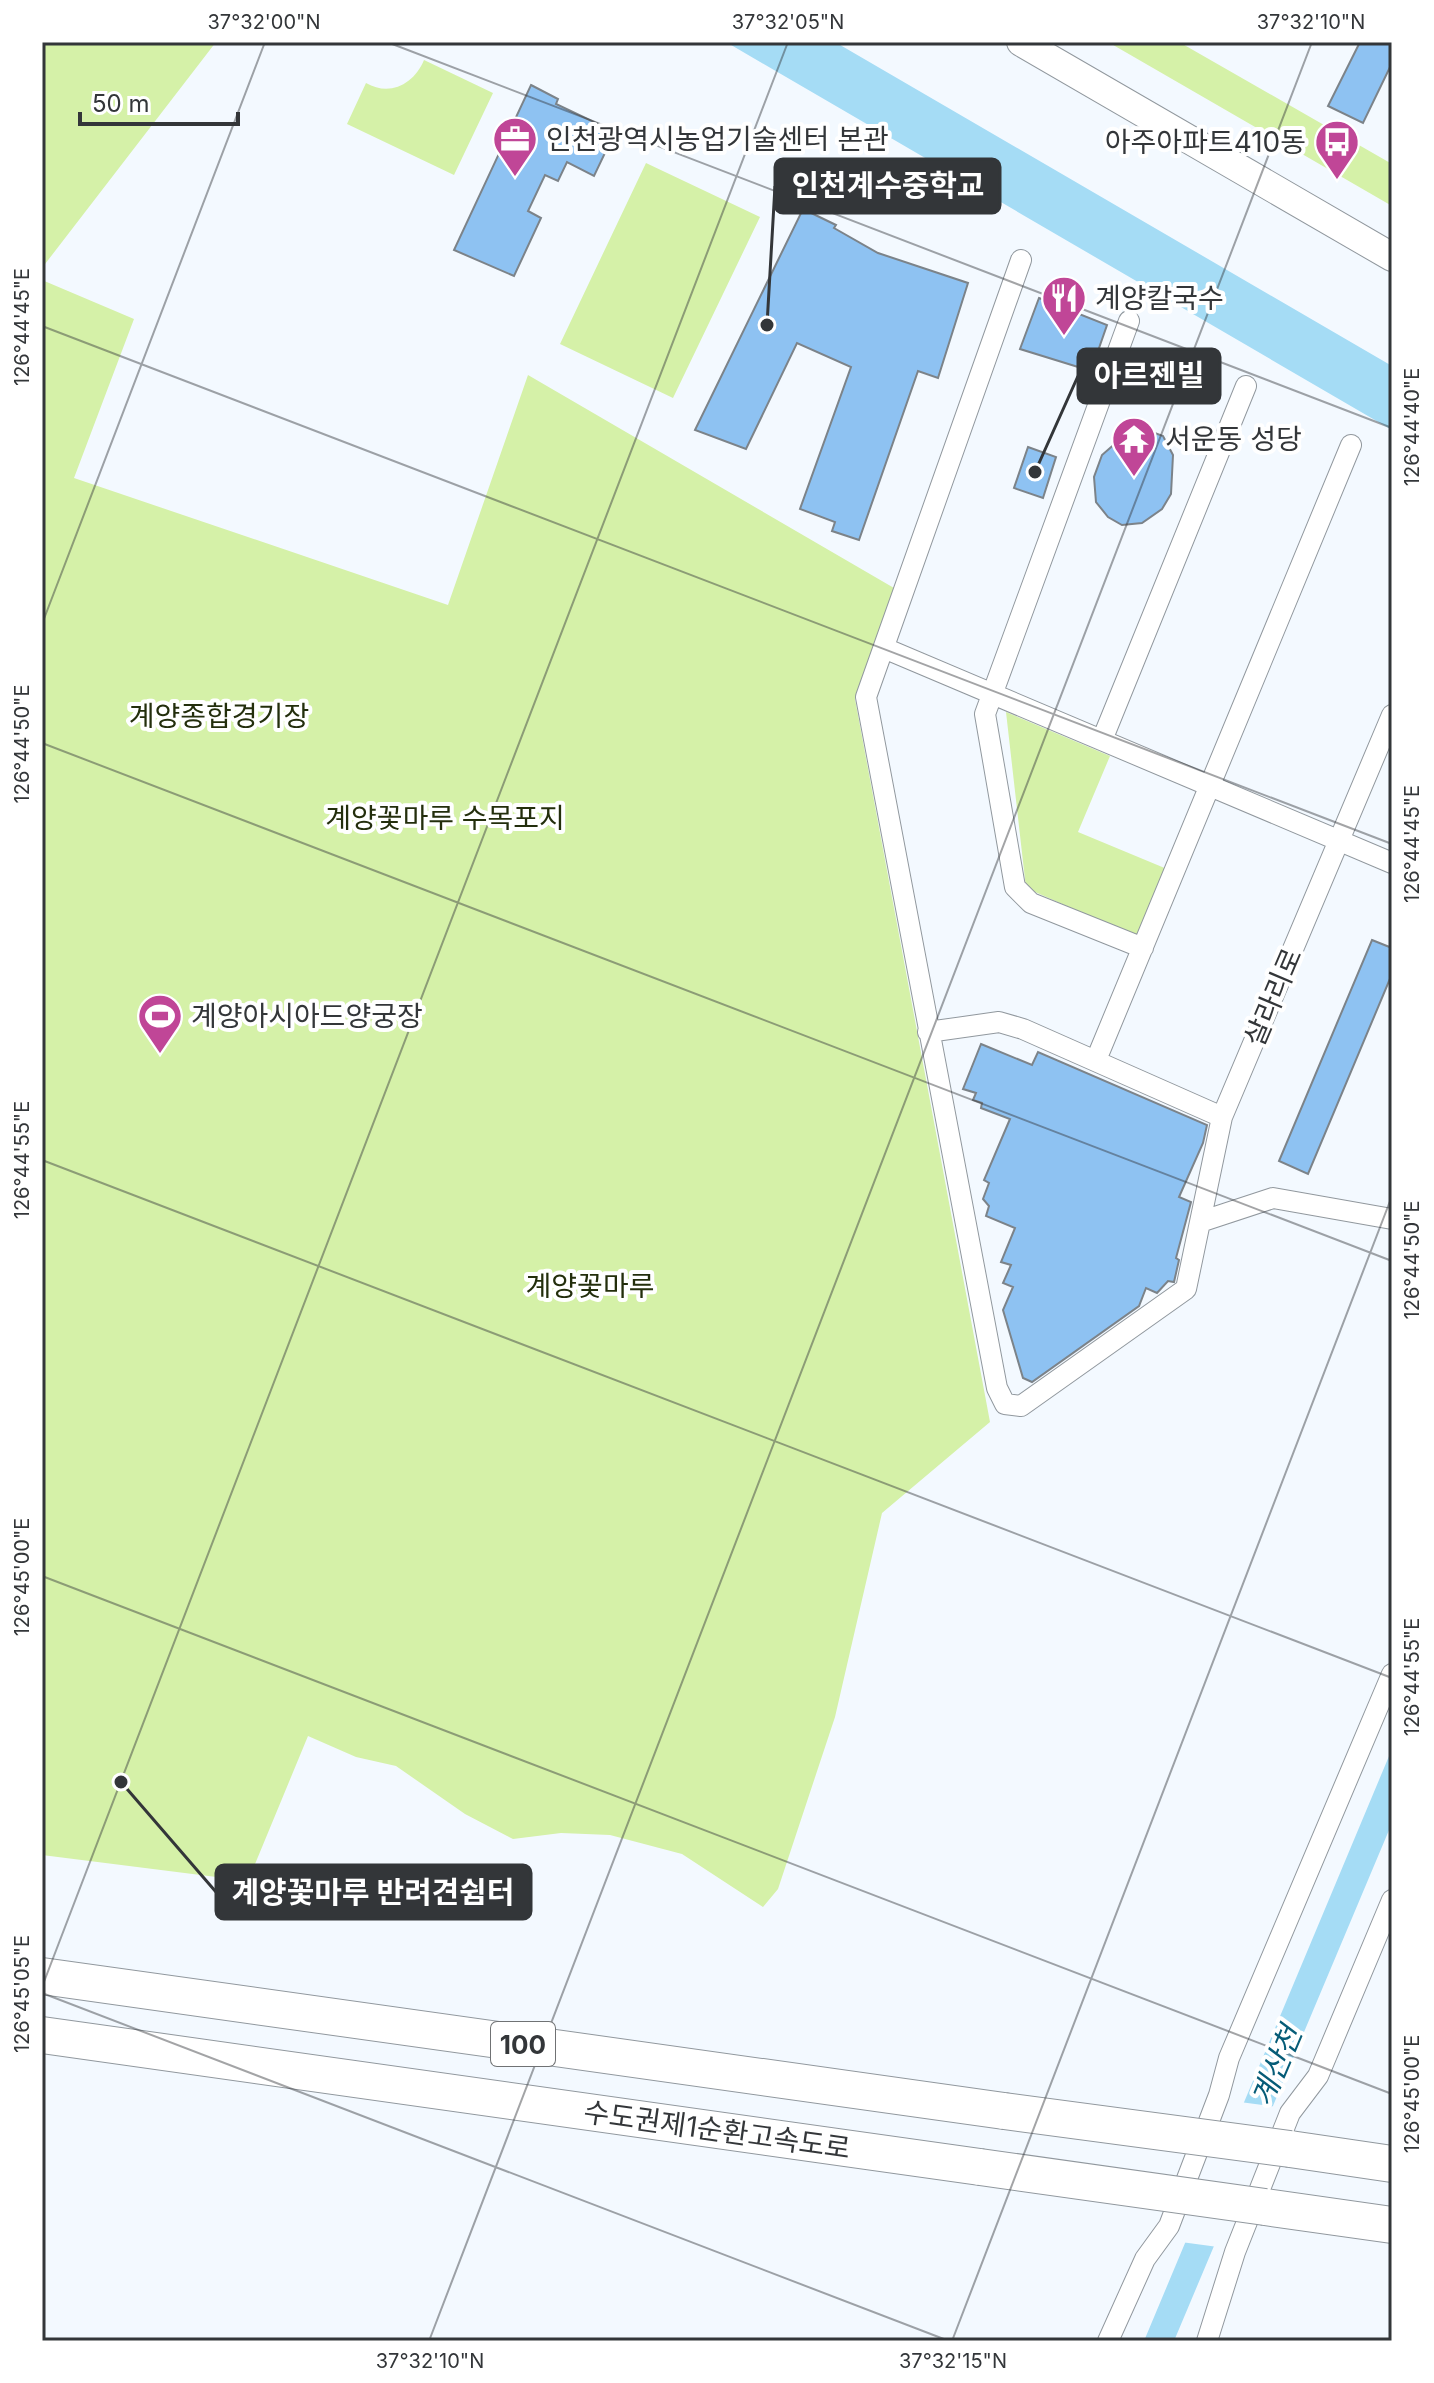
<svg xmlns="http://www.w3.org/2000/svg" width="1434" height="2383" viewBox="0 0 1434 2383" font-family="Inter,'Noto Sans KR',sans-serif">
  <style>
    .green { fill: #d5f1a8 }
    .water { fill: #a5dcf5 }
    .pier { fill: #f3f9ff }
    .building { fill: #8ec2f2; stroke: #7c8389; stroke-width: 2 }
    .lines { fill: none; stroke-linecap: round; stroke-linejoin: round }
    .minor-casing { stroke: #91989e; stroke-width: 22 }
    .secondary-casing { stroke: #91989e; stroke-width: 30 }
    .motorway-casing { stroke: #91989e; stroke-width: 38 }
    .minor { stroke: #fff; stroke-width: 20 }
    .secondary { stroke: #fff; stroke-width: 28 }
    .motorway { stroke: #fff; stroke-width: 36 }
    .motorway-bridge-casing { stroke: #91989e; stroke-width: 38; stroke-linecap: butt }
    .motorway-bridge { stroke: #fff; stroke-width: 36 }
    .ticks { fill: none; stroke: #333639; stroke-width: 2; stroke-opacity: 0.45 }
    .labels { text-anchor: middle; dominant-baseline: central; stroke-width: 8; stroke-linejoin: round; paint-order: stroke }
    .shield { fill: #fff; stroke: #707274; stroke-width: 2 }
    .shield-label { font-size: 26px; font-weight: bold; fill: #333639 }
    .poi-label { font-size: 28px; fill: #333639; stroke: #fff; text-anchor: start }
    .park-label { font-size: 28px; fill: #232e0c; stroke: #fff }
    .street-label { font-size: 28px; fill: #333639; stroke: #fff }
    .water-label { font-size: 30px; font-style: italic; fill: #065c77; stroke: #fff }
    .leader { fill: none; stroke: #333639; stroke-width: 3 }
    .callout-dot { fill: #333639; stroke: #fff; stroke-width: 3 }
    .callout { fill: #333639; stroke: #333639; stroke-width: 3 }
    .callout-label { font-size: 30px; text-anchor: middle; font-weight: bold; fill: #fff }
    .neatline { fill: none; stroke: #333639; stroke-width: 3 }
    .ticks-label { font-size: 20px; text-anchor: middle; fill: #333639 }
  </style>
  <rect width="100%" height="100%" fill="#f3f9ff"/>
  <!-- green -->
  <path class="green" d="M 42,42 L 216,42 L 42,268 Z
    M 1108,42 L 1179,42 L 1392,164 L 1392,206 Z
    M 424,60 L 493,93 L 454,175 L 347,124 L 366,83 C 390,97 414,84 424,60 Z
    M 646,163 L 760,217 L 673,398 L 560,344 Z
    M 42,280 L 134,319 L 74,478 L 448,605 L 528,375 L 894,588 L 855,699 L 990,1422 L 882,1513 L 835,1717 L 778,1889 L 763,1907 L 682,1854 L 610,1835 L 561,1833 L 513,1839 L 465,1814 L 396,1766 L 356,1757 L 308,1736 L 248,1881 L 42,1855 Z
    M 1006,712 L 1110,756 L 1078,832 L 1167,869 L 1139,938 L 1026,888 Z"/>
  <!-- water -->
  <path class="water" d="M 726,42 L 835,42 L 1392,366 L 1392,430 Z
    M 1392,1749 L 1392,1823 L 1174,2341 L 1144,2341 Z"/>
  <!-- pier -->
  <path class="pier" d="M 1240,2102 L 1277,2107 L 1218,2247 L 1181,2242 Z"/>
  <!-- building -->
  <path class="building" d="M 1360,42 L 1392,42 L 1392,63 L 1363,123 L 1328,106 Z
    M 531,85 L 558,99 L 556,104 L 615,132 L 594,176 L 567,162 L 558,181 L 545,175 L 528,211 L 541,218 L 514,276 L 454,250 Z
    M 803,209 L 836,225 L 834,228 L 878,253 L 968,283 L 938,378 L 918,371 L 859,540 L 832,531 L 835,522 L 800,509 L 851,367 L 797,343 L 746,449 L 695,430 Z
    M 1039,298 L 1107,325 L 1091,371 L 1020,349 Z
    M 1144,429 L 1163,436 L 1173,455 L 1171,494 L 1162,509 L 1142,523 L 1122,525 L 1108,517 L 1096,502 L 1094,477 L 1102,455 L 1125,435 Z
    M 1028,447 L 1056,457 L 1043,498 L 1014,488 Z
    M 1372,940 L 1392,948 L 1392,974 L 1308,1174 L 1279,1161 Z
    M 981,1044 L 1032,1065 L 1038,1052 L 1207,1125 L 1203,1143 L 1179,1197 L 1191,1202 L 1176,1258 L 1179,1260 L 1174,1282 L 1168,1281 L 1157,1293 L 1146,1288 L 1139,1306 L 1032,1382 L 1023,1378 L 1003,1310 L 1013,1287 L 1003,1283 L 1011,1265 L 1001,1262 L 1015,1228 L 986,1216 L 989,1206 L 983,1199 L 989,1183 L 984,1180 L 1010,1119 L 981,1108 L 982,1103 L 973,1100 L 976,1093 L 963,1089 Z"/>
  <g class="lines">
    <!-- minor casing -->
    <g class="minor-casing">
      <path id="minor" d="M 1021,260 L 866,697 L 997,1388 L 1005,1404 L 1021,1406 L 1186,1289 L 1222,1117 L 1392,715
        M 1129,321 L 985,714 L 1015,887 L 1031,903 L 1143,948
        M 884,648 L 1392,863
        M 1102,740 L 1246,386
        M 928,1032 L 999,1022 L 1023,1029 L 1222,1117
        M 1096,1060 L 1351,445
        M 1203,1221 L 1273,1198 L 1392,1219
        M 1108,2341 L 1145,2259 L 1169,2226 L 1219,2095 L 1229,2058 L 1392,1674
        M 1207,2341 L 1235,2252 L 1290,2113 L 1318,2076 L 1392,1900"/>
    </g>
    <!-- secondary casing -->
    <g class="secondary-casing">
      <path id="secondary" d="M 1021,42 L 1392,257"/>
    </g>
    <!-- motorway casing -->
    <g class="motorway-casing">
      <path id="motorway" d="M 42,1976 L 1004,2111
        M 42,2035 L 980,2167
        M 1290,2149 L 1392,2164
        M 1265,2207 L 1392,2225"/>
    </g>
    <!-- minor -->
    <use href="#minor" class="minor"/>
    <!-- secondary -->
    <use href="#secondary" class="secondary"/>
    <!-- motorway -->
    <use href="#motorway" class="motorway"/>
    <!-- motorway-bridge casing -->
    <g class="motorway-bridge-casing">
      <path id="motorway-bridge" d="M 1004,2111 L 1290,2149
        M 980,2167 L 1265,2207"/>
    </g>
    <!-- motorway-bridge -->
    <use href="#motorway-bridge" class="motorway-bridge"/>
  </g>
  <!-- ticks -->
  <path class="ticks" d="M 387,42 L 1392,428M 42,326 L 1392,844M 42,624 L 265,42M 42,743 L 1392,1261M 42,1160 L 1392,1678M 42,1576 L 1392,2094M 42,1987 L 788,42M 42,1993 L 949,2341M 429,2341 L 1312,42M 952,2341 L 1392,1196"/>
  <!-- icons -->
  <defs>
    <g id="office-pin" transform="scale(2.3)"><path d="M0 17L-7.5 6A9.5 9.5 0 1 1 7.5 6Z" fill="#c04697" stroke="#fff"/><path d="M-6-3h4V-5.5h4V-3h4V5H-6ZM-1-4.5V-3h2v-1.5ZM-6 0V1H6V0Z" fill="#fff"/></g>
    <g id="bus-pin" transform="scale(2.3)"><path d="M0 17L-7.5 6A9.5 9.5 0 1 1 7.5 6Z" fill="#c04697" stroke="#fff"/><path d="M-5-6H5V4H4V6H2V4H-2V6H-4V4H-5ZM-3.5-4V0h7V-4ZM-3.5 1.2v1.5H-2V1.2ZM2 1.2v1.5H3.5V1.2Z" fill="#fff"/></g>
    <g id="restaurant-pin" transform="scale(2.3)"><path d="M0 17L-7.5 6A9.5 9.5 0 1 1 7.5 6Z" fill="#c04697" stroke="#fff"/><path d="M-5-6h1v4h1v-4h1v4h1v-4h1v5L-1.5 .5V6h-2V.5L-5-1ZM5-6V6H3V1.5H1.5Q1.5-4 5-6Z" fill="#fff"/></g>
    <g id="temple-pin" transform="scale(2.3)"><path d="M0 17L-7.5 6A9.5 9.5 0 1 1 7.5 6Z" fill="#c04697" stroke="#fff"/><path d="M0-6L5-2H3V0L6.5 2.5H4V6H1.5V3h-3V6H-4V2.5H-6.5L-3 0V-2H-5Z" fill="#fff"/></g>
    <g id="stadium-pin" transform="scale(2.3)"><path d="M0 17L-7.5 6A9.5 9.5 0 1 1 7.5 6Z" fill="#c04697" stroke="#fff"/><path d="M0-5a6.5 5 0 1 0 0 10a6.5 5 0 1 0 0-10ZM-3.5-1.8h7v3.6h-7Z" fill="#fff"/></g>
  </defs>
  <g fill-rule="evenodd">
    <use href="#office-pin" x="515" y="139"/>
    <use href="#bus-pin" x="1337" y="142"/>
    <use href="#restaurant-pin" x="1064" y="298"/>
    <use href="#temple-pin" x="1134" y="439"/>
    <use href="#stadium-pin" x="160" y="1016"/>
  </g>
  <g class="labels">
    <!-- shield labels -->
    <rect class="shield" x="491" y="2022" width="64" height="44" rx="6"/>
    <g class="shield-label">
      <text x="523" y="2044">100</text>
    </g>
    <!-- poi labels -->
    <g class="poi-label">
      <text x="546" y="139">인천광역시농업기술센터 본관</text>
      <text x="1306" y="142" text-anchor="end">아주아파트410동</text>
      <text x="1095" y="298">계양칼국수</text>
      <text x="1165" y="439">서운동 성당</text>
      <text x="191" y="1016">계양아시아드양궁장</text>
    </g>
    <!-- park labels -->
    <g class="park-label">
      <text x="219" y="716">계양종합경기장</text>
      <text x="445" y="818">계양꽃마루 수목포지</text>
      <text x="590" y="1286">계양꽃마루</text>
    </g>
    <!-- street labels -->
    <g class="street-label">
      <text transform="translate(1273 997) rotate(-67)">살라리로</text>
      <text transform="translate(717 2130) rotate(8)">수도권제1순환고속도로</text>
    </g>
    <!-- water labels -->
    <g class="water-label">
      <text transform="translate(1276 2066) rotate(-67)">계산천</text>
    </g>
  </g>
  <!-- callouts -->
  <path class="leader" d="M767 325L775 186M1035 472L1078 376M121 1782L216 1892"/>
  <g class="callout-dot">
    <circle cx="767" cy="325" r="8"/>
    <circle cx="1035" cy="472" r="8"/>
    <circle cx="121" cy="1782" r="8"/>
  </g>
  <g class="callout">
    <rect x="775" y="159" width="225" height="54" rx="8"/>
    <rect x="1078" y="349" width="142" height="54" rx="8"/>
    <rect x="216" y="1865" width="315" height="54" rx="8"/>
  </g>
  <g class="callout-label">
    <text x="888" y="196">인천계수중학교</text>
    <text x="1149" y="386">아르젠빌</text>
    <text x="373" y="1903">계양꽃마루 반려견쉼터</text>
  </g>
  <!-- border -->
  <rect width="1434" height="2383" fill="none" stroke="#ffffff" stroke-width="88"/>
  <!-- scale -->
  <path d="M80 112v12h158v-12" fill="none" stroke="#333639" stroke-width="4"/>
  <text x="92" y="112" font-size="24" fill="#333639" stroke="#ffffff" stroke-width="6" paint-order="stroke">50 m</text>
  <rect x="44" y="44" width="1346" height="2295" class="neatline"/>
  <g class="ticks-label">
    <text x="264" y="29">37°32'00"N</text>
    <text x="788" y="29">37°32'05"N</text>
    <text x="1311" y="29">37°32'10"N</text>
    <text transform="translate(22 327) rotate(-90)" y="7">126°44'45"E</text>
    <text transform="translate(1412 427) rotate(-90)" y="7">126°44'40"E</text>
    <text transform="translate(22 744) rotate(-90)" y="7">126°44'50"E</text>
    <text transform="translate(1412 844) rotate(-90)" y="7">126°44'45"E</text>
    <text transform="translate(22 1160) rotate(-90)" y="7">126°44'55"E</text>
    <text transform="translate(1412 1260) rotate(-90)" y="7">126°44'50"E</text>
    <text transform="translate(22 1577) rotate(-90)" y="7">126°45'00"E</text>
    <text transform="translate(1412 1677) rotate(-90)" y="7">126°44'55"E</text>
    <text transform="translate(22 1994) rotate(-90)" y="7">126°45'05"E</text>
    <text transform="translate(1412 2094) rotate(-90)" y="7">126°45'00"E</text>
    <text x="430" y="2368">37°32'10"N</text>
    <text x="953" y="2368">37°32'15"N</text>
  </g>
</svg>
